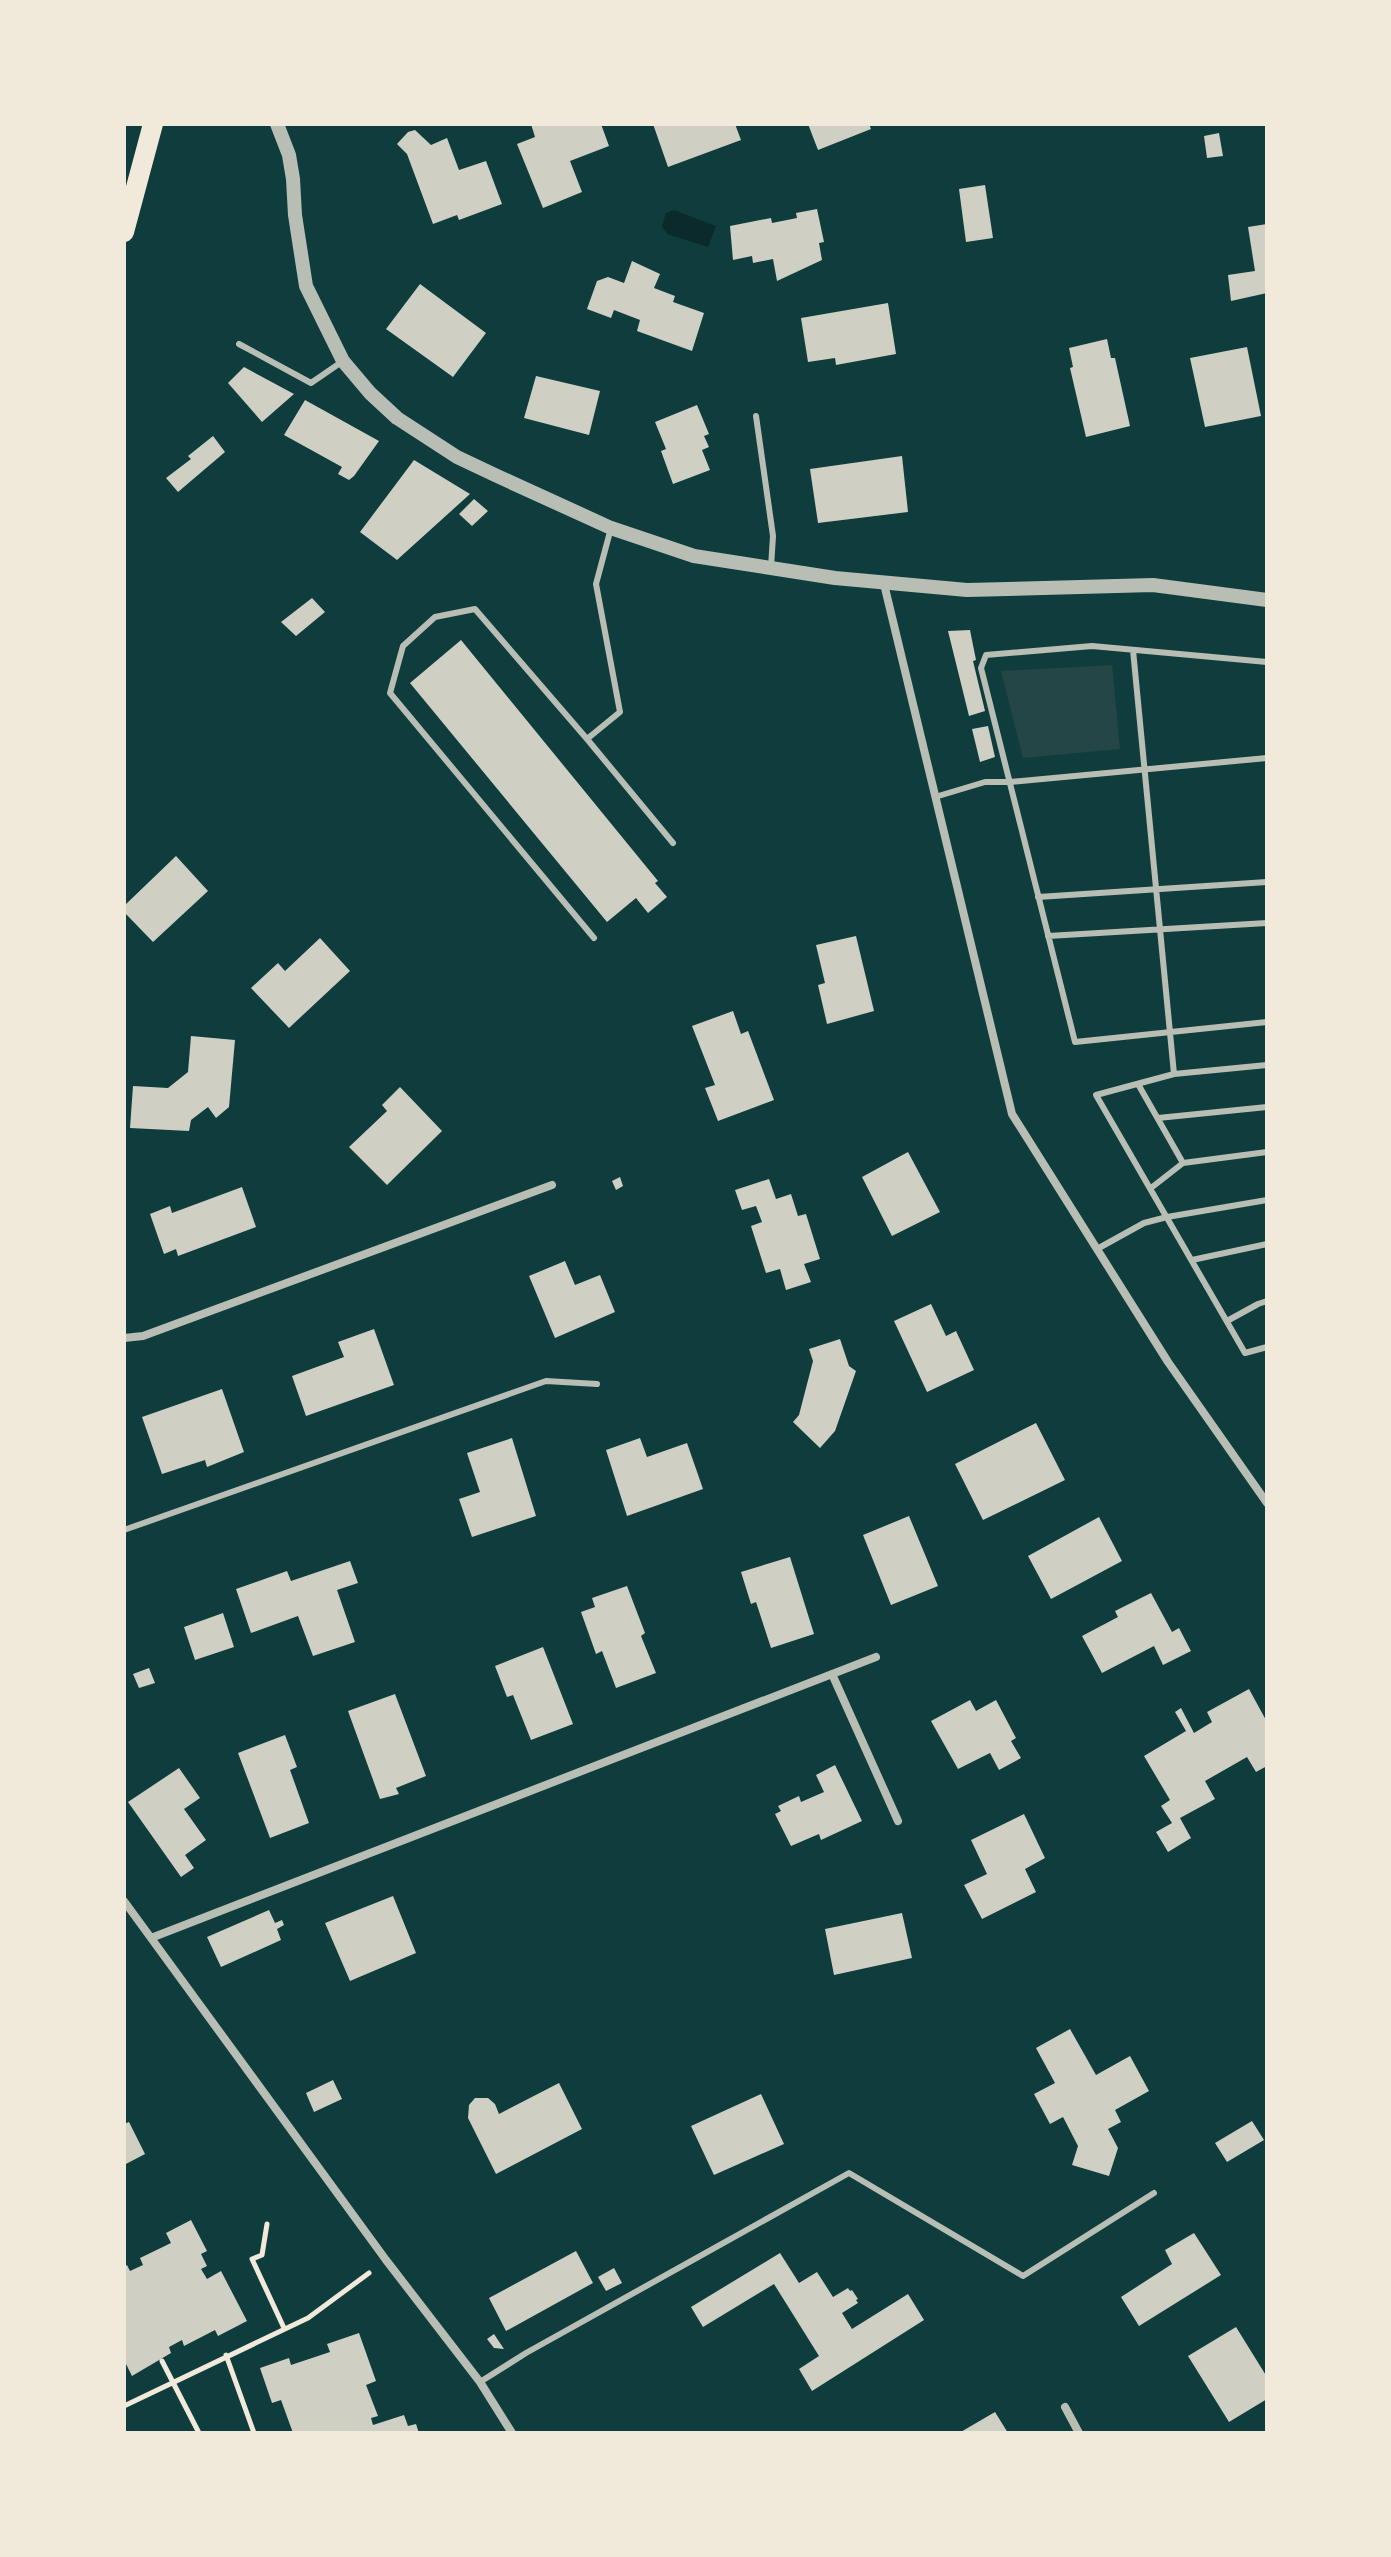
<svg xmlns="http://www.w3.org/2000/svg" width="1391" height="2557" viewBox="0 0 1391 2557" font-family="Barlow,sans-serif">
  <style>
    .green { fill: #244646 }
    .water { fill: #0a2a2b }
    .building { fill: #cfcfc3 }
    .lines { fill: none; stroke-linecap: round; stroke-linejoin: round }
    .path { stroke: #f1e9da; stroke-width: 5 }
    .service { stroke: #b8beb3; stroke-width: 6 }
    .minor { stroke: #b8beb3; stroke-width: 8 }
    .tertiary { stroke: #b8beb3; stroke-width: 14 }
    .primary { stroke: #f1e9da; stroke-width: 20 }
  </style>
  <rect width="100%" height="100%" fill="#0f3d3e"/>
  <!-- green -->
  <path class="green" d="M 1112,665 L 1120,749 L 1023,758 L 1001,671 Z"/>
  <!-- water -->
  <path class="water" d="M 674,210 L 716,226 L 708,247 L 667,234 L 662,226 L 666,213 Z"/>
  <!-- building -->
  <path class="building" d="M 531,124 L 601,124 L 609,146 L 570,161 L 582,192 L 543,208 L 517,144 L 535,137 Z
    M 653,124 L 735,124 L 741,140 L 668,167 Z
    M 808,124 L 869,124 L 871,129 L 818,150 Z
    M 415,130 L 431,145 L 447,138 L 459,170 L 486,161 L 502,204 L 459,220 L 457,215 L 433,224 L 407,154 L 397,144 L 408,132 Z
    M 1219,133 L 1223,156 L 1207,158 L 1204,136 Z
    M 985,185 L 993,238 L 966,242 L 959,189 Z
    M 817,209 L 824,242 L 819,243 L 822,260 L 777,281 L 773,259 L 753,263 L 752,256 L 733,260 L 730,226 L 771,218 L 772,223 L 797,218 L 796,213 Z
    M 1267,224 L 1267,293 L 1231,301 L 1228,275 L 1255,271 L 1248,227 Z
    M 632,261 L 660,274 L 654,288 L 675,296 L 673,302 L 704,313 L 692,351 L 637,331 L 640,320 L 614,310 L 611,318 L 587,309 L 597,281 L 608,277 L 624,283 Z
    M 420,284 L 486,333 L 453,377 L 386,329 Z
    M 888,303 L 896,354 L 836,365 L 835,358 L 808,362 L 801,318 Z
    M 1107,339 L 1111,358 L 1115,358 L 1130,426 L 1086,437 L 1070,368 L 1073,367 L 1069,348 Z
    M 1247,347 L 1261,416 L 1205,427 L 1190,358 Z
    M 244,367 L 294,394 L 262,422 L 228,383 Z
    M 536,376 L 600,391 L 589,435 L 524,418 Z
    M 305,400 L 379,441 L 354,476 L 349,480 L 338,474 L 342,467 L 284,435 Z
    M 697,405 L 709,434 L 704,436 L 709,447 L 702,450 L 710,470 L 673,484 L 661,451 L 666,449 L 655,422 Z
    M 213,436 L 225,452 L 178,492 L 166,478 L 191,459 L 188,456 Z
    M 902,456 L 908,512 L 818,523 L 810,469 Z
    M 414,460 L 470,494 L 397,560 L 360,532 Z
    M 474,499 L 488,511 L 472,526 L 459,514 Z
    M 312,598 L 325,612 L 296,636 L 281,622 Z
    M 970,630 L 976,660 L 973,661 L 985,711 L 969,716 L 948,631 Z
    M 461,640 L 658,881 L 655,883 L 667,897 L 648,913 L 636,898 L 607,922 L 410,683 Z
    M 988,726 L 995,757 L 980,762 L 972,729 Z
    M 176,856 L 208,891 L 153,942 L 124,912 L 124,906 Z
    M 856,936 L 874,1011 L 827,1024 L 818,985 L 825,983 L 816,945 Z
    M 320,938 L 350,971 L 289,1028 L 251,988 L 278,963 L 285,971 Z
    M 733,1011 L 741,1034 L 748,1031 L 774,1100 L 718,1121 L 705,1088 L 715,1085 L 692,1026 Z
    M 191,1036 L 235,1040 L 229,1107 L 216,1118 L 208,1107 L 191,1120 L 189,1131 L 130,1128 L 133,1086 L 168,1088 L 188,1072 Z
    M 400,1087 L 442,1131 L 387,1185 L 349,1147 L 387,1111 L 382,1105 Z
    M 908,1152 L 940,1212 L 892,1236 L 862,1177 Z
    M 620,1177 L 623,1186 L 616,1190 L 612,1181 Z
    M 769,1179 L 776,1199 L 791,1194 L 798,1216 L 806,1214 L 820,1259 L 804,1264 L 811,1282 L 786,1290 L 780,1269 L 766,1273 L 751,1226 L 762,1222 L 756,1206 L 742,1210 L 735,1190 Z
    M 242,1187 L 256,1227 L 178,1256 L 176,1249 L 164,1254 L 150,1214 L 170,1206 L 172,1213 Z
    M 565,1261 L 575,1285 L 600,1275 L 615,1312 L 555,1338 L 529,1276 Z
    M 931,1304 L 946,1336 L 956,1331 L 974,1370 L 927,1392 L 894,1321 Z
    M 374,1329 L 394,1385 L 306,1416 L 292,1376 L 344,1357 L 338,1342 Z
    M 840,1339 L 849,1366 L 856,1371 L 835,1431 L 820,1448 L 793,1422 L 799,1415 L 813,1361 L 809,1349 Z
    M 222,1389 L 244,1452 L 207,1467 L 205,1460 L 162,1474 L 142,1417 Z
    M 1036,1423 L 1065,1480 L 983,1520 L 955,1464 Z
    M 512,1438 L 536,1516 L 472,1537 L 459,1499 L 480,1492 L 467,1453 Z
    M 640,1438 L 647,1457 L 687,1443 L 703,1489 L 627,1516 L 606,1450 Z
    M 909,1516 L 938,1586 L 891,1605 L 863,1535 Z
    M 1099,1517 L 1122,1561 L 1051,1599 L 1028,1556 Z
    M 790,1557 L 814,1634 L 771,1648 L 756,1602 L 751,1604 L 741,1572 Z
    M 350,1561 L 358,1583 L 337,1590 L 355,1642 L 313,1656 L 298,1616 L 251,1633 L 236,1589 L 287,1571 L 291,1581 Z
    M 627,1586 L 645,1633 L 641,1636 L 656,1673 L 616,1688 L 602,1651 L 596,1654 L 581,1612 L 595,1607 L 592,1598 Z
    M 1151,1593 L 1172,1632 L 1179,1628 L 1191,1651 L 1163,1665 L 1154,1646 L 1102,1673 L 1082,1636 L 1118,1617 L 1115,1611 Z
    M 223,1613 L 234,1647 L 195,1660 L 184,1627 Z
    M 543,1647 L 573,1724 L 531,1740 L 513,1695 L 507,1697 L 495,1666 Z
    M 149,1668 L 155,1683 L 139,1688 L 133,1674 Z
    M 1249,1689 L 1267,1722 L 1267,1766 L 1256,1772 L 1247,1757 L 1205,1781 L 1215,1799 L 1180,1818 L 1191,1838 L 1168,1852 L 1156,1832 L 1172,1823 L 1161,1806 L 1170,1800 L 1144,1756 L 1186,1731 L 1175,1712 L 1181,1708 L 1194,1733 L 1212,1722 L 1207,1712 Z
    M 395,1694 L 426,1776 L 396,1788 L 399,1794 L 380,1799 L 348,1711 Z
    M 970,1700 L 976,1711 L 996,1700 L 1016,1738 L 1011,1741 L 1021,1758 L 999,1770 L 990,1753 L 958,1769 L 931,1721 Z
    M 285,1735 L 297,1767 L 290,1770 L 309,1823 L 270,1838 L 238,1753 Z
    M 835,1765 L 862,1821 L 821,1840 L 819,1834 L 791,1846 L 775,1814 L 781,1811 L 778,1806 L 799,1796 L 801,1802 L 824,1792 L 816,1775 Z
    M 179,1768 L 200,1798 L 184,1809 L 206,1840 L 185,1855 L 194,1868 L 181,1877 L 128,1802 Z
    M 1024,1814 L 1045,1858 L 1025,1869 L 1036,1892 L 982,1919 L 964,1885 L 987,1874 L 971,1840 Z
    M 393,1896 L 416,1953 L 350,1981 L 325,1923 Z
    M 269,1910 L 275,1923 L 282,1920 L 284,1925 L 277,1929 L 281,1940 L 221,1967 L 207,1937 Z
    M 902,1913 L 912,1958 L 834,1975 L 825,1929 Z
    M 1070,2029 L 1096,2075 L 1130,2056 L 1149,2091 L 1115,2110 L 1121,2122 L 1108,2129 L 1118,2148 L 1109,2176 L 1072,2165 L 1078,2146 L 1063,2117 L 1050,2124 L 1034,2094 L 1055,2083 L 1036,2048 Z
    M 333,2080 L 342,2099 L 314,2112 L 306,2093 Z
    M 559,2083 L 582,2129 L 496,2174 L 468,2118 L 469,2105 L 475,2098 L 488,2098 L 495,2104 L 499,2114 Z
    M 761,2094 L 784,2144 L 714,2175 L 691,2126 Z
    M 1252,2121 L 1264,2140 L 1227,2162 L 1215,2143 Z
    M 129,2122 L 145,2154 L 124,2165 L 124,2124 Z
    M 191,2220 L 207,2251 L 201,2254 L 207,2266 L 201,2269 L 207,2279 L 221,2271 L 247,2321 L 218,2336 L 215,2330 L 184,2346 L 182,2340 L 169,2347 L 171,2353 L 132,2376 L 126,2364 L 124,2366 L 124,2267 L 127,2265 L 130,2271 L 143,2265 L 140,2258 L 171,2243 L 166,2233 Z
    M 1194,2233 L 1221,2275 L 1139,2326 L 1121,2297 L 1172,2264 L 1165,2250 Z
    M 576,2251 L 593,2283 L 506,2331 L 489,2298 Z
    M 780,2253 L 799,2283 L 817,2272 L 833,2297 L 848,2288 L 850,2291 L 852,2290 L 858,2299 L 856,2300 L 858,2303 L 842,2313 L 852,2329 L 908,2294 L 924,2320 L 812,2391 L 799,2369 L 819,2356 L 774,2284 L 703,2327 L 691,2307 Z
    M 614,2268 L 622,2283 L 606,2291 L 598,2277 Z
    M 1236,2327 L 1267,2377 L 1267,2399 L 1229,2422 L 1188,2356 Z
    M 359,2333 L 376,2381 L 366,2385 L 378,2416 L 371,2418 L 373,2425 L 404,2415 L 408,2426 L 416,2424 L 419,2433 L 293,2433 L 281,2400 L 272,2403 L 260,2368 L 289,2358 L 291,2365 L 330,2352 L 327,2344 Z
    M 494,2334 L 504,2349 L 494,2348 L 487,2339 Z
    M 995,2412 L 1008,2433 L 959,2433 Z"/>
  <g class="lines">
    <!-- path -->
    <path class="path" d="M 267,2224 L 262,2255 L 252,2259 L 284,2328
      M 226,2355 L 254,2433
      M 162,2361 L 199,2433
      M 124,2406 L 308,2318 L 369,2273"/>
    <!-- service -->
    <path class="service" d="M 239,344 L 311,383 L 343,361
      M 756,416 L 773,536 L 771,567
      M 1133,650 L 1174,1074
      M 1267,662 L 1092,646 L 986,655 L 981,668 L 1075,1042 L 1267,1022
      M 587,739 L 673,843
      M 935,797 L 985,782 L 1010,782 L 1267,758
      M 1038,897 L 1267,882
      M 1048,936 L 1267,923
      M 594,938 L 390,693 L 403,646 L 435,617 L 475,609 L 587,739 L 620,712 L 596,584 L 611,528
      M 1267,1065 L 1174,1074 L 1096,1095 L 1245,1353 L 1267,1347
      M 1138,1084 L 1183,1163 L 1151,1188
      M 1158,1118 L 1267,1107
      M 1183,1163 L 1267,1152
      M 1097,1249 L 1144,1223 L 1167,1217 L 1267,1200
      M 1192,1260 L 1267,1244
      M 1227,1321 L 1258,1304 L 1267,1301
      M 124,1530 L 546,1381 L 597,1384
      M 480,2382 L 526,2353 L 849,2173 L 1023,2276 L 1154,2193"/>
    <!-- minor -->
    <path class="minor" d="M 884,584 L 1012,1114 L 1168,1362 L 1267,1503
      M 124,1338 L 143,1336 L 552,1185
      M 832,1674 L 898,1821
      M 124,1901 L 386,2260 L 480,2382 L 512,2433
      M 151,1938 L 876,1657
      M 1065,2407 L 1079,2433"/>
    <!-- tertiary -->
    <path class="tertiary" d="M 277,124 L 289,155 L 293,179 L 295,215 L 306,286 L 343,361 L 370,393 L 397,418 L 457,457 L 495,475 L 611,528 L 694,556 L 835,578 L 967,590 L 1153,585 L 1267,600"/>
    <!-- primary -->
    <path class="primary" d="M 124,232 L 153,124"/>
  </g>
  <!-- border -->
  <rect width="1391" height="2557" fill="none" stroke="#f1e9da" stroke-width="252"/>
</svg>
